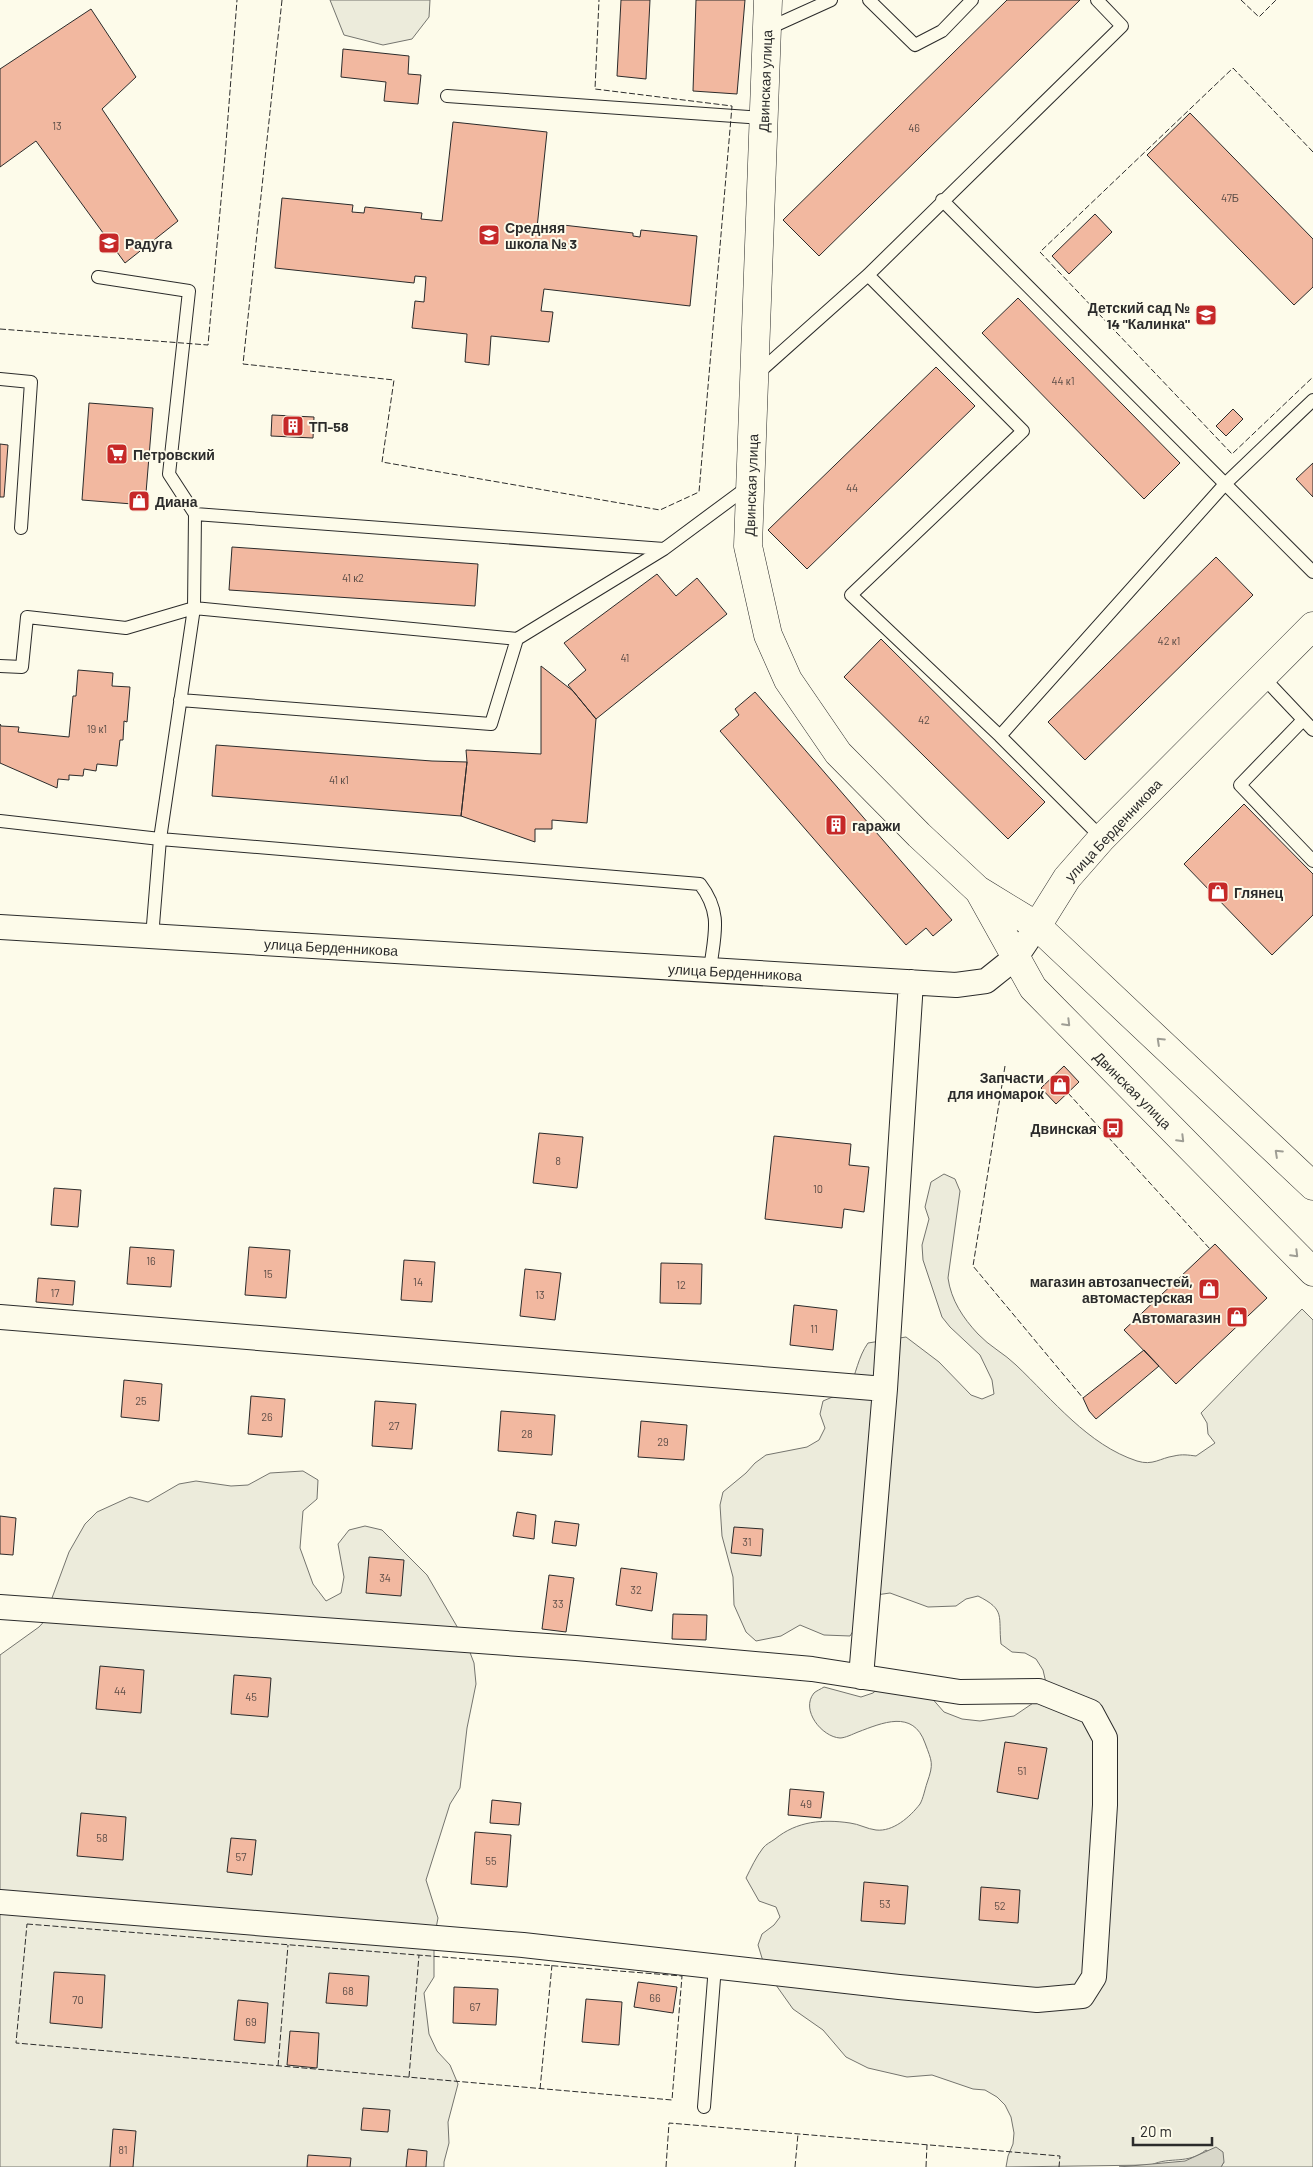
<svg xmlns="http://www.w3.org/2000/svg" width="1313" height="2167" viewBox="0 0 1313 2167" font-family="Barlow,sans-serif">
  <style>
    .green { fill: #ecebdb; stroke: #74746e }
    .water { fill: #d8d7c9; stroke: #74746e }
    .building { fill: #f2b8a0; stroke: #2b2b2b }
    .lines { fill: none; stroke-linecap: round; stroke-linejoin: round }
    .lane-casing { stroke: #2b2b2b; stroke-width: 14 }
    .street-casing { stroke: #2b2b2b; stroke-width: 26 }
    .secondary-casing { stroke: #2b2b2b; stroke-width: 29 }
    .lane { stroke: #fdfbea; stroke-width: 12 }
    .street { stroke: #fdfbea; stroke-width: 24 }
    .secondary { stroke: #fdfbea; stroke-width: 28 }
    .fence { stroke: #2b2b2b; stroke-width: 1; stroke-dasharray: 6 2.5; stroke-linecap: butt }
    .oneway { stroke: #9e9d94 }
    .labels { text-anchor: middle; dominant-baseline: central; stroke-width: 4; stroke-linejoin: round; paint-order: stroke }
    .number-label { font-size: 11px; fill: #5d4e48 }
    .street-label { font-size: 14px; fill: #2b2b2b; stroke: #fdfbea }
    .poi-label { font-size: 14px; font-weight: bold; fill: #2b2b2b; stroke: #fdfbea; text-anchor: start }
  </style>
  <rect width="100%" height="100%" fill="#fdfbea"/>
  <!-- green -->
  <path class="green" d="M 330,0 L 430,0 L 429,17 L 412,39 L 383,45 L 344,35 Z
    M 944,1174 L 955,1179 L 960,1191 L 948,1278 C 951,1300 963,1318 978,1334 C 989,1346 1005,1354 1016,1365 C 1053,1400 1088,1445 1137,1461 C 1153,1466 1160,1458 1174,1456 C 1182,1454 1188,1455 1196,1456 L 1215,1443 L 1208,1434 L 1207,1423 L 1201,1413 L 1302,1309 L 1313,1320 L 1313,2167 L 1221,2167 L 1224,2162 L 1206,2150 C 1187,2165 1171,2156 1151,2165 L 1006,2167 L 1008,2156 L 1013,2144 L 1014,2133 L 1011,2117 L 1005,2105 L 997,2097 L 985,2090 L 973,2089 L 932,2075 L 907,2077 L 868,2068 L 846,2057 L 823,2030 L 793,2009 L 766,1971 L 758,1945 L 762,1934 L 774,1925 L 780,1917 L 776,1907 L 759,1901 L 746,1878 C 751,1868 756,1857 763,1848 C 766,1844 771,1842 775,1839 C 797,1821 823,1819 850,1823 C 859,1824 867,1829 876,1830 C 893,1832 910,1817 920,1804 C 923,1799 925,1789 927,1783 C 934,1763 932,1762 925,1743 C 913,1709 882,1723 858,1732 C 853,1734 845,1738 840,1738 C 822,1737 800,1710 814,1693 C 816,1691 821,1689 824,1687 L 861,1697 L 873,1693 L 882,1685 L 915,1679 L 944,1712 L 962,1719 L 980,1721 L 1014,1716 L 1042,1697 L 1046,1683 L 1043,1670 L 1036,1659 L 1025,1653 L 1012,1652 L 1001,1644 C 998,1616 1006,1610 978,1596 L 966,1599 L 956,1606 L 928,1607 L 890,1593 L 876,1595 L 850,1636 L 824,1635 L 800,1625 L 781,1636 L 756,1641 L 746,1632 L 734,1605 L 733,1577 L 722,1536 L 720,1505 L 723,1492 L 746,1473 L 755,1463 L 766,1455 L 807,1447 L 819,1440 L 825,1428 L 820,1414 L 823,1401 L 849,1390 C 856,1374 858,1357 868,1343 L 906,1337 L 939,1362 L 971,1395 L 982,1399 L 994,1394 L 992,1380 L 980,1355 L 950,1327 L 942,1317 L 923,1260 L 922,1245 L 929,1219 L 925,1207 L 931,1182 Z
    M 303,1471 L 318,1480 L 317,1499 L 303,1511 L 300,1548 L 313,1584 L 326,1601 L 341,1593 L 344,1577 L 338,1544 L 349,1530 L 365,1526 L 382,1530 L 427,1575 L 466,1642 L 474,1663 L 476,1684 L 467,1728 L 460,1788 L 450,1804 L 426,1880 L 438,1918 L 434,1938 L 434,1977 L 424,1993 L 429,2034 L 437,2051 L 450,2065 L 458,2084 L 448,2122 L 449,2143 L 444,2162 L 444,2167 L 0,2167 L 0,1655 L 39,1627 L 50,1615 L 52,1598 L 69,1552 L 85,1524 L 97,1512 L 130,1497 L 148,1502 L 179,1484 L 196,1481 L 231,1486 L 248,1485 L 270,1473 Z"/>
  <!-- water -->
  <path class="water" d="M 1216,2147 L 1223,2152 L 1224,2162 L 1221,2167 L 1119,2167 L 1185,2161 Z"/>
  <!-- building -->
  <path class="building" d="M 621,0 L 650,0 L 646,79 L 617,76 Z
    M 696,0 L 745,0 L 737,94 L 693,91 Z
    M 1007,0 L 1080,0 L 819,256 L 783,220 Z
    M 91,9 L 136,77 L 102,109 L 178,221 L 125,263 L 36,141 L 0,167 L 0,69 Z
    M 343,49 L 409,56 L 408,74 L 421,75 L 418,104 L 384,101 L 386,82 L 341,77 Z
    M 1190,113 L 1313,239 L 1313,287 L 1294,305 L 1147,155 Z
    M 453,122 L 547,132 L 537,228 L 553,230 L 554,224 L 633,233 L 633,236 L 640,237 L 641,230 L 697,236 L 690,306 L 544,289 L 541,311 L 553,312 L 549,342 L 491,336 L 489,365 L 465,362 L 467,334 L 412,328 L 415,301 L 424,302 L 426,277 L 415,276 L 414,283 L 275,268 L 282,198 L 353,205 L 352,212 L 364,213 L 365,207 L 422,213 L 421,219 L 442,221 Z
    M 1095,214 L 1112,232 L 1069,274 L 1052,256 Z
    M 1018,298 L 1180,463 L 1144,499 L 982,333 Z
    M 936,367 L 975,406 L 807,569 L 768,530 Z
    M 89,403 L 153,408 L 145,505 L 82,500 Z
    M 1233,409 L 1243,419 L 1226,436 L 1216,426 Z
    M 272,415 L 314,417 L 313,438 L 271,436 Z
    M 0,444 L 8,445 L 4,497 L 0,497 Z
    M 1313,463 L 1313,497 L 1296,479 Z
    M 232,547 L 478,564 L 475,606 L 229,590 Z
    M 1216,557 L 1253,595 L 1085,760 L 1048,722 Z
    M 657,574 L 676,596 L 697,578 L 727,614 L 596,719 L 568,685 L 586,670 L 564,643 Z
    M 881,639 L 1045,802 L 1008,839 L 844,677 Z
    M 541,666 L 573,691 L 596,719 L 587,823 L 552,820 L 552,829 L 535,829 L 535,842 L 461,816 L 467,762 L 466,750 L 541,754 Z
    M 78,670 L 113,673 L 112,686 L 130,687 L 127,722 L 124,721 L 123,740 L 120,740 L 117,766 L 97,764 L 96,771 L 84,769 L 83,776 L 69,775 L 69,780 L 58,779 L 57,788 L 0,763 L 0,724 L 1,726 L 19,727 L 18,732 L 69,737 L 73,696 L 76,696 Z
    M 755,692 L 952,920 L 933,936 L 926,928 L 906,945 L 720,731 L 739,715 L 735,709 Z
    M 216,745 L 432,761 L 467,762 L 461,816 L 212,796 Z
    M 1244,804 L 1313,874 L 1313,915 L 1272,955 L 1184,864 Z
    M 1064,1066 L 1079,1082 L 1056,1104 L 1041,1088 Z
    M 539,1133 L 583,1137 L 577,1188 L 533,1183 Z
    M 774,1136 L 851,1144 L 849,1165 L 869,1167 L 864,1212 L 844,1209 L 842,1228 L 765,1219 Z
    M 54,1188 L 81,1190 L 78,1227 L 51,1225 Z
    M 1215,1244 L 1267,1298 L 1176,1384 L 1124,1330 Z
    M 130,1247 L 174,1250 L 171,1287 L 127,1284 Z
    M 249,1247 L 290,1250 L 286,1298 L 245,1295 Z
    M 404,1260 L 435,1262 L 432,1302 L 401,1300 Z
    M 661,1263 L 702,1264 L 701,1304 L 660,1303 Z
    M 525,1269 L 561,1273 L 555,1320 L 520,1316 Z
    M 38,1278 L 75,1281 L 73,1305 L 36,1302 Z
    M 794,1305 L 837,1310 L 833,1350 L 790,1345 Z
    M 1144,1350 L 1159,1366 L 1096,1419 L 1089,1411 L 1083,1398 Z
    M 124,1380 L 162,1384 L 159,1421 L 121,1417 Z
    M 251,1396 L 285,1399 L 282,1437 L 248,1434 Z
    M 375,1401 L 416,1404 L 412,1449 L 372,1446 Z
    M 501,1411 L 555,1415 L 552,1455 L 498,1451 Z
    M 641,1421 L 687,1425 L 684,1460 L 638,1457 Z
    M 517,1512 L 536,1515 L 534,1539 L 513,1536 Z
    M 0,1516 L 16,1518 L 13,1555 L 0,1554 Z
    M 555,1521 L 579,1524 L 576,1546 L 552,1543 Z
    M 734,1527 L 763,1529 L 761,1556 L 731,1553 Z
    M 369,1557 L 404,1560 L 401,1596 L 366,1593 Z
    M 621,1568 L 657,1573 L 652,1611 L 616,1605 Z
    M 549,1575 L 574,1578 L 566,1632 L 542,1629 Z
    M 673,1614 L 707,1615 L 706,1640 L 672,1639 Z
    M 100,1666 L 144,1670 L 141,1713 L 96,1709 Z
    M 234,1675 L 271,1678 L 268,1717 L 231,1714 Z
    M 1005,1742 L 1047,1748 L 1038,1799 L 997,1792 Z
    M 790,1789 L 824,1792 L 821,1818 L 788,1815 Z
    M 492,1800 L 521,1803 L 519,1825 L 490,1823 Z
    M 81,1813 L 126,1817 L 123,1860 L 77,1856 Z
    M 475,1832 L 511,1835 L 507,1887 L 471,1884 Z
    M 231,1838 L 256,1840 L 252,1875 L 227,1872 Z
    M 864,1882 L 908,1886 L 905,1924 L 861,1921 Z
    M 981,1887 L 1020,1890 L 1018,1923 L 979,1920 Z
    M 54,1972 L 105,1975 L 102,2028 L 50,2023 Z
    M 329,1973 L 369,1976 L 367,2006 L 326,2003 Z
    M 638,1982 L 677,1987 L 673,2013 L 634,2007 Z
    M 454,1987 L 498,1989 L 496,2025 L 453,2023 Z
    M 586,1999 L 622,2002 L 619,2045 L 582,2042 Z
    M 238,2000 L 268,2003 L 265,2043 L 234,2040 Z
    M 290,2031 L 319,2033 L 317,2068 L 287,2065 Z
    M 363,2108 L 390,2110 L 388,2132 L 361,2130 Z
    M 113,2129 L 136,2131 L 133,2167 L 110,2167 Z
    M 408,2149 L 427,2151 L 426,2167 L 406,2167 Z
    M 308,2155 L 351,2158 L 350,2167 L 307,2167 Z"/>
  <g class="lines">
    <!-- lane casing -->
    <g class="lane-casing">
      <path id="lane" d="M 869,0 L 915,45 L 942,31 L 972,0
        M 767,29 L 831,0
        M 447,96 L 763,118
        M 942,200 L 1313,572
        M 868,275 L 1023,431 L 851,595 L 1000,736 L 1102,838
        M 98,277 L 189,291 L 169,474 L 195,514
        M 757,374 L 868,275 L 1122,26 L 1097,0
        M 0,379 L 31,382 L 21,528
        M 0,666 L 22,667 L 27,617 L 126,628 L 194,608 L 517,639 L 664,549 L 749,486
        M 1261,675 L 1313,730
        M 180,700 L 491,724 L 517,639
        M 1303,720 L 1240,785 L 1313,861
        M 1000,736 L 1225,484 L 1313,400
        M 0,821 L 160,839 L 700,884 C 723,914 714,935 710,970
        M 152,937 L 160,839 L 194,608 L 195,514 L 664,549
        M 704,2107 L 715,1966"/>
    </g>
    <!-- street casing -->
    <g class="street-casing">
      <path id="street" d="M 0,927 L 956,985 L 986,981 L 1016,957 L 1037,926
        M 0,1317 L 885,1389
        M 0,1607 L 576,1648 L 812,1669 L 960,1692 L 1039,1691 L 1091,1712 L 1105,1738 L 1105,1805 L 1094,1977 L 1082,1996 L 1037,2000 L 899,1987 L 523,1945 L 0,1902
        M 861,1677 L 885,1389 L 911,982"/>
    </g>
    <!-- secondary casing -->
    <g class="secondary-casing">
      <path id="secondary" d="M 768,0 L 748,546 L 768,635 L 788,680 L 838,753 L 919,835 L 978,890 L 1037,926 L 1313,1186
        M 979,891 L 1033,988 L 1313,1272
        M 1037,926 L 1067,878 L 1102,838 L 1313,626"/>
    </g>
    <!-- lane -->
    <use href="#lane" class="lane"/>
    <!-- street -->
    <use href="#street" class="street"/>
    <!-- secondary -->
    <use href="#secondary" class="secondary"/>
    <!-- fence -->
    <path class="fence" d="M 282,0 L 243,364 L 394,380 L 382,462 L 660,510 L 699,492 L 732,106 L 595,89 L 599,0
      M 1241,0 L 1259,17 L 1276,0
      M 1313,152 L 1233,68 L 1040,252 L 1232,454 L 1313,377
      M 0,329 L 208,345 L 225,156 L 237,0
      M 1005,1066 L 973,1266 L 1083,1398
      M 1068,1093 L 1210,1249
      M 27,1924 L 682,1976 L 672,2100 L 16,2043 Z
      M 278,2066 L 288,1945
      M 409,2077 L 419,1955
      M 540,2089 L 552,1965
      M 666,2167 L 669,2123 L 1060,2156 L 1059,2167
      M 795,2167 L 798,2134
      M 926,2167 L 927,2145"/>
  </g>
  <!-- one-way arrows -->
  <defs><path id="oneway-chevron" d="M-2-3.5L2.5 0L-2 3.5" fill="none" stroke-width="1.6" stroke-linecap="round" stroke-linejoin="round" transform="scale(1.25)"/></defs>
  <g class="oneway">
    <use href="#oneway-chevron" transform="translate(1067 1023) rotate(45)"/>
    <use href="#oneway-chevron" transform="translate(1160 1041) rotate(-137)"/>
    <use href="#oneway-chevron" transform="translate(1181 1139) rotate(45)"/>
    <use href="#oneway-chevron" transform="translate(1278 1153) rotate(-137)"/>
    <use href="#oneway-chevron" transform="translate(1295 1254) rotate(45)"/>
  </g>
  <!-- icons -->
  <defs>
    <g id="school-square" transform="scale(1.125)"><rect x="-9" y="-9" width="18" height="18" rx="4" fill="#c62828" stroke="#fdfbea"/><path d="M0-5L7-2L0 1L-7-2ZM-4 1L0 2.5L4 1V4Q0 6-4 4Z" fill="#fff"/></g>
    <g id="building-square" transform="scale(1.125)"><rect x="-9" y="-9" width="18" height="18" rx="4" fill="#c62828" stroke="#fdfbea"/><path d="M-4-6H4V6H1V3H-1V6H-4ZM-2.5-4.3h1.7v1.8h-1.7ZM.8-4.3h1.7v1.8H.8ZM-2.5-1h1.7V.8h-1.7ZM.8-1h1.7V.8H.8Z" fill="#fff"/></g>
    <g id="supermarket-square" transform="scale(1.125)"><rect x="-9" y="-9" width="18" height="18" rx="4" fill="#c62828" stroke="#fdfbea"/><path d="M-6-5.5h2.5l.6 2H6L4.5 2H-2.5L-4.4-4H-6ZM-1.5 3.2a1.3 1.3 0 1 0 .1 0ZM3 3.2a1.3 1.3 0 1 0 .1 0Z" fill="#fff"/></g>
    <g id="shop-square" transform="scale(1.125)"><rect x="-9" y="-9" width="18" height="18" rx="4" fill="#c62828" stroke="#fdfbea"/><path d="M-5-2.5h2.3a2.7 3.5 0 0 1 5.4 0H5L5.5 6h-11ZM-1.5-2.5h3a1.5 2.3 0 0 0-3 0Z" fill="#fff"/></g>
    <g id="bus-square" transform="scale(1.125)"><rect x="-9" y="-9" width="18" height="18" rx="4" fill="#c62828" stroke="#fdfbea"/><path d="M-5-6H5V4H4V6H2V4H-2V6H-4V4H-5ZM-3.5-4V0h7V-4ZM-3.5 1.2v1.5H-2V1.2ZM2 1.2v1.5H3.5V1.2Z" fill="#fff"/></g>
  </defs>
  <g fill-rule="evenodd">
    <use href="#school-square" x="489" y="235"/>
    <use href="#school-square" x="109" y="243"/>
    <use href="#school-square" x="1206" y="315"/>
    <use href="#building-square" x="293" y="426"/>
    <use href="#supermarket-square" x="117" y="454"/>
    <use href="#shop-square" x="139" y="501"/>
    <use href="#building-square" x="836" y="825"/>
    <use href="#shop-square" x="1218" y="892"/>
    <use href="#shop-square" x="1060" y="1085"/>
    <use href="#bus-square" x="1113" y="1128"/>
    <use href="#shop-square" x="1209" y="1289"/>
    <use href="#shop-square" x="1237" y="1317"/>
  </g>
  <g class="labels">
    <!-- number labels -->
    <g class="number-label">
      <text x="57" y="125">13</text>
      <text x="914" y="127">46</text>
      <text x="1230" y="197">47Б</text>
      <text x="1063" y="380">44 к1</text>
      <text x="852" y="487">44</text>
      <text x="353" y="577">41 к2</text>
      <text x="1169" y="640">42 к1</text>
      <text x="625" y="657">41</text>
      <text x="924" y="719">42</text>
      <text x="97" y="728">19 к1</text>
      <text x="339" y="779">41 к1</text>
      <text x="558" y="1160">8</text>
      <text x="818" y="1188">10</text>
      <text x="151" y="1260">16</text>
      <text x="268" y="1273">15</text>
      <text x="418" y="1281">14</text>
      <text x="681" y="1284">12</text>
      <text x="55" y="1292">17</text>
      <text x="540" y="1294">13</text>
      <text x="814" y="1328">11</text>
      <text x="141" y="1400">25</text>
      <text x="267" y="1416">26</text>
      <text x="394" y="1425">27</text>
      <text x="527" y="1433">28</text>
      <text x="663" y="1441">29</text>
      <text x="747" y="1541">31</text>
      <text x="385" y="1577">34</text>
      <text x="636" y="1589">32</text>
      <text x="558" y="1603">33</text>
      <text x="120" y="1690">44</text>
      <text x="251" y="1696">45</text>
      <text x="1022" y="1770">51</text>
      <text x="806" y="1803">49</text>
      <text x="102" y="1837">58</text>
      <text x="241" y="1856">57</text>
      <text x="491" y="1860">55</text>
      <text x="885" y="1903">53</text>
      <text x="1000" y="1905">52</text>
      <text x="348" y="1990">68</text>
      <text x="655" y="1997">66</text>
      <text x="78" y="1999">70</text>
      <text x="475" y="2006">67</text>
      <text x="251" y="2021">69</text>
      <text x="123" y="2149">81</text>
    </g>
    <!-- street labels -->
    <g class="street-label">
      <text transform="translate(765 81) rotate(-88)">Двинская улица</text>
      <text transform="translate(751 485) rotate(-88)">Двинская улица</text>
      <text transform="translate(1113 830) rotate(-47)">улица Берденникова</text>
      <text transform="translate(331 947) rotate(3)">улица Берденникова</text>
      <text transform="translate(735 972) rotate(3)">улица Берденникова</text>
      <text transform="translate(1133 1090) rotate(45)">Двинская улица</text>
    </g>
    <!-- poi labels -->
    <g class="poi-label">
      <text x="505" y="227">Средняя<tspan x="505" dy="16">школа № 3</tspan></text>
      <text x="125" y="243">Радуга</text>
      <text x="1190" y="307" text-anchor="end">Детский сад №<tspan x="1190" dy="16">14 "Калинка"</tspan></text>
      <text x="309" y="426">ТП-58</text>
      <text x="133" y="454">Петровский</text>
      <text x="155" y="501">Диана</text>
      <text x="852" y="825">гаражи</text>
      <text x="1234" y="892">Глянец</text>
      <text x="1044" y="1077" text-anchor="end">Запчасти<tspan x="1044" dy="16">для иномарок</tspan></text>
      <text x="1097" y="1128" text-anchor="end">Двинская</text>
      <text x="1193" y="1281" text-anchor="end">магазин автозапчестей,<tspan x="1193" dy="16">автомастерская</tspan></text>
      <text x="1221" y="1317" text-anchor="end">Автомагазин</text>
    </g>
  </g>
  <!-- scale -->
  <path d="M1133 2137v8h79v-8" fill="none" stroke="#2b2b2b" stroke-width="2.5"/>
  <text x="1140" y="2137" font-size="15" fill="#2b2b2b" stroke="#fdfbea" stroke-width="4" paint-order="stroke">20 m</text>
</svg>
